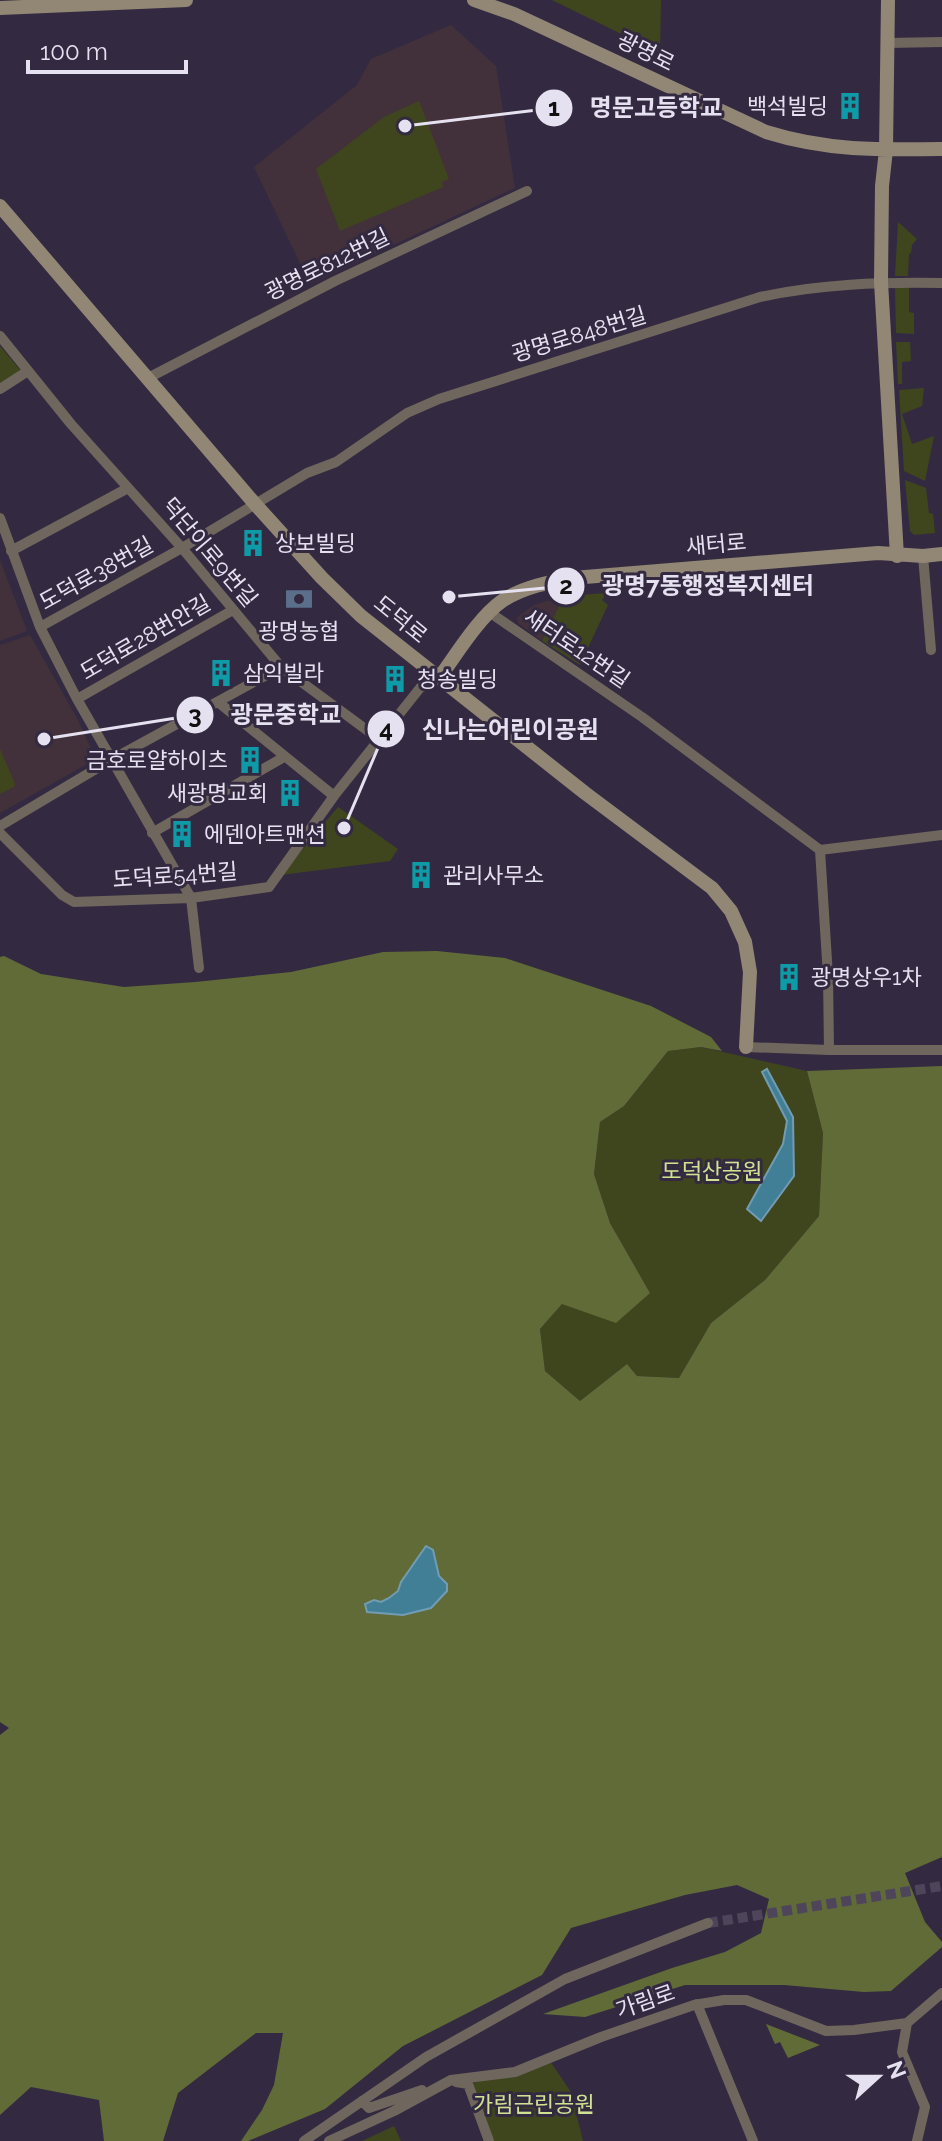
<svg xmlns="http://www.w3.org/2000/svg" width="942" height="2141" viewBox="0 0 942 2141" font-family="Raleway,'Noto Sans KR',sans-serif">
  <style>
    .education { fill: #42313b }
    .green { fill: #3f461d }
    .forest { fill: #616b38 }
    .water { fill: #417f97; stroke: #729cb2; stroke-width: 2 }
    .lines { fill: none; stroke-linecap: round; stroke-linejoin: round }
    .street-tunnel { stroke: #4e455b; stroke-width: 10; stroke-dasharray: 10 5; stroke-linecap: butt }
    .street { stroke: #6f675d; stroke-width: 10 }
    .secondary { stroke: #928675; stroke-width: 14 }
    .labels { text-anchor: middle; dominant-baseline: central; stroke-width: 6; stroke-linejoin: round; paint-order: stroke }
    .street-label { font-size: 22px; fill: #e6e1f0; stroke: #332a41 }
    .poi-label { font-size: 22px; fill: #e6e1f0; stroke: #332a41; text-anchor: start }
    .park-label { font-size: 22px; fill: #d1e192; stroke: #332a41 }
    .leader { fill: none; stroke: #e6e1f0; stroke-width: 3 }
    .callout-dot { fill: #e6e1f0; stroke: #332a41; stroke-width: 3 }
    .mark-label { font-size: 24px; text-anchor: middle; font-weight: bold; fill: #111 }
    .callout-label { font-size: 24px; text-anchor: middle; font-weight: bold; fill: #e6e1f0; stroke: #332a41; stroke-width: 6; stroke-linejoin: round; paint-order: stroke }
  </style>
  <rect width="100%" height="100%" fill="#332a41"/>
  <!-- education -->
  <path class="education" d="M 451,25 L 496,66 L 515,188 L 310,284 L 254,167 L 357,85 L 371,59 Z
    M 0,560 L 27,631 L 0,641 Z
    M 564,596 L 542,641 L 518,623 L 517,617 L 534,605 Z
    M 30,635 L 78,720 L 96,759 L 0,813 L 0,645 Z"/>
  <!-- green -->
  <path class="green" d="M 552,0 L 661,0 L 660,53 Z
    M 419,101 L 449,179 L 442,182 L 443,187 L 340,231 L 316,169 L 384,117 Z
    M 898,222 L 917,239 L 912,245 L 911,253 L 909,254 L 908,276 L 895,276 Z
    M 895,288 L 909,288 L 909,312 L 914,313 L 914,334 L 896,333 Z
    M 896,342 L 910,342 L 911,361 L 902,362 L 902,384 L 898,384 Z
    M 0,346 L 21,371 L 0,383 Z
    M 924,388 L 922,406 L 902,414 L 912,444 L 934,436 L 925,481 L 904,471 L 899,390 Z
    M 905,480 L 926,488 L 929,513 L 933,514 L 935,533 L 914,535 L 910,531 Z
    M 607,593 L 602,600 L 608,605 L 580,665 L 542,641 L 564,596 Z
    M 0,749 L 15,784 L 14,787 L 0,794 Z
    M 338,807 L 398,849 L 390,861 L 281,875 Z
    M 701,1047 L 807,1071 L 823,1133 L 819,1216 L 765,1280 L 711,1323 L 679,1378 L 637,1376 L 627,1364 L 580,1401 L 545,1371 L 540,1329 L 562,1304 L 650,1293 L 610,1223 L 594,1174 L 600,1122 L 624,1106 L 668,1051 Z
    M 548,2058 L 571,2092 L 583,2141 L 489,2141 L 468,2084 L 515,2072 Z
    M 394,2126 L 401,2141 L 362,2141 Z"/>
  <!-- forest -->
  <path class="forest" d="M 437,951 L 505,958 L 651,1006 L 711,1037 L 722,1051 L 701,1047 L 668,1051 L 624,1106 L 600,1122 L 594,1174 L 610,1223 L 650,1293 L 616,1323 L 562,1304 L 540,1329 L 545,1371 L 580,1401 L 627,1364 L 637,1376 L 679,1378 L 711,1323 L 765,1280 L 819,1216 L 823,1133 L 807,1071 L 942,1066 L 942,1857 L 905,1873 L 925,1922 L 942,1942 L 942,1947 L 891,1991 L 864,1992 L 784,1985 L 685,1985 L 585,2017 L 543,2014 L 672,1968 L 725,1952 L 761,1933 L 769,1899 L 737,1885 L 685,1895 L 571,1928 L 542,1975 L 403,2046 L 325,2109 L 248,2141 L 241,2141 L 262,2110 L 274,2085 L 283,2033 L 256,2033 L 178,2093 L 163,2141 L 104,2141 L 99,2100 L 31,2087 L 0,2115 L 0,1735 L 9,1728 L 0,1722 L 0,957 L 4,956 L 41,974 L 124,987 L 195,982 L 291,972 L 383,952 Z
    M 766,2024 L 820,2045 L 788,2058 L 780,2042 L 775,2044 Z"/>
  <!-- water -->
  <path class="water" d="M 767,1069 L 793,1117 L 794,1176 L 761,1221 L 747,1209 L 783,1144 L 787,1121 L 762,1072 Z
    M 426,1546 L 433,1550 L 439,1576 L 447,1584 L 447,1591 L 431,1608 L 403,1615 L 367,1612 L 365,1604 L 374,1600 L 381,1602 L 389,1598 L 398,1591 L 401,1582 Z"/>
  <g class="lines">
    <!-- street-tunnel -->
    <path class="street-tunnel" d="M 708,1923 L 942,1886"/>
    <!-- street -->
    <path class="street" d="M 887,43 L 942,42
      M 0,336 L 71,424 L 182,548 L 281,667 L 379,739
      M 148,378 L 335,281 L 527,191
      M 0,389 L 28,371
      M 0,518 L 40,627 L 77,699 L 191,898 L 199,968
      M 11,551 L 128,488
      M 923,556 L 931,650
      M 489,612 L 642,717 L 820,850 L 828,976 L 829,1050 L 746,1047
      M 40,627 L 182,548 L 307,473 L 336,462 L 407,413 L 439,399 L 760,297 C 820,284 880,282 942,283
      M 77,699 L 233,610
      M 218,702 L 334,796
      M 0,826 L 111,760 L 281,667
      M 0,833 L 62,895 L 74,902 L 191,898 L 269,887 L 334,796 L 420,688 L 439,678
      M 152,833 L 284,757
      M 820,850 L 942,835
      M 829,1050 L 942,1050
      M 697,2004 L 753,2141
      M 456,2082 L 468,2084 L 489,2141
      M 362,2101 L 369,2108 L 422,2090
      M 304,2141 L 426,2057 L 565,1979 L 708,1923
      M 329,2141 L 394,2111 L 451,2080 L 515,2072 L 601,2037 L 694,2005 L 724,2000 L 746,2000 L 826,2031 L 854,2030 L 907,2023
      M 917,2141 L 925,2107 L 902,2052 L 907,2023 L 942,1993"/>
    <!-- secondary -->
    <path class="secondary" d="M 474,0 L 514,14 L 766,132 C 827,151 879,150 942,149
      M 888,0 L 886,150 L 882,186 L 881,282 L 897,556
      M 0,8 L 186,0
      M 0,206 L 255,504 L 322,578 L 361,616 L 585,793 L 712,888 L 731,911 L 745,942 L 750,972 L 746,1047
      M 439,678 C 456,655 479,617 502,601 C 523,587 549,582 573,578 L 878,553 L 923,556 L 942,554"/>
  </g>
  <!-- icons -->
  <defs>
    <g id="building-bare" transform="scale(2.16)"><path d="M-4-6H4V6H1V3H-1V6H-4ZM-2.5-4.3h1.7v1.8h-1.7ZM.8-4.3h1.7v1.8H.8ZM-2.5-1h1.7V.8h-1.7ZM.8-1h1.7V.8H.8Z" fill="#0f9aa8" stroke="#332a41" stroke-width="2.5" paint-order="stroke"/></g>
    <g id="bank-bare" transform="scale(2.16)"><path d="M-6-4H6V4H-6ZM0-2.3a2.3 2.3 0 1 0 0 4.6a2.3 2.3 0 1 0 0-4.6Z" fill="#5c6f8a" stroke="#332a41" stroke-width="2.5" paint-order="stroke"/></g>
  </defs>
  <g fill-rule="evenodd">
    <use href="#building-bare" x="850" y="106"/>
    <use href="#building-bare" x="253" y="543"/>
    <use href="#bank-bare" x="299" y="599"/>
    <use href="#building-bare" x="221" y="673"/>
    <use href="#building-bare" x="395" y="679"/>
    <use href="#building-bare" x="250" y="760"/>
    <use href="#building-bare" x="290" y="793"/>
    <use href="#building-bare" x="182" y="834"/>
    <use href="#building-bare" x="421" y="875"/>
    <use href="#building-bare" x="789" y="977"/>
  </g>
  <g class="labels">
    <!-- street labels -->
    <g class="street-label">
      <text transform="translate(646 51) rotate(26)">광명로</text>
      <text transform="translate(327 264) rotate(-26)">광명로812번길</text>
      <text transform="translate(579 334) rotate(-17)">광명로848번길</text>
      <text transform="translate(716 544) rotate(-5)">새터로</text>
      <text transform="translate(210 552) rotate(50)">덕단이로9번길</text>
      <text transform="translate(96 573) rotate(-29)">도덕로38번길</text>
      <text transform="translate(401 619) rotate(39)">도덕로</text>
      <text transform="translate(145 637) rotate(-30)">도덕로28번안길</text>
      <text transform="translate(577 648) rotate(34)">새터로12번길</text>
      <text transform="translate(175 875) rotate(-4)">도덕로54번길</text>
      <text transform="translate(645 2001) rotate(-19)">가림로</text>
    </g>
    <!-- poi labels -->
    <g class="poi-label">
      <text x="828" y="106" text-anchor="end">백석빌딩</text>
      <text x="275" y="543">상보빌딩</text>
      <text x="299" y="631" text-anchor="middle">광명농협</text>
      <text x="243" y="673">삼익빌라</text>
      <text x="417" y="679">청송빌딩</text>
      <text x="228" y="760" text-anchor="end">금호로얄하이츠</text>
      <text x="268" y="793" text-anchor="end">새광명교회</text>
      <text x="204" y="834">에덴아트맨션</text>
      <text x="443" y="875">관리사무소</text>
      <text x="811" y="977">광명상우1차</text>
    </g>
    <!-- park labels -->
    <g class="park-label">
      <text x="712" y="1171">도덕산공원</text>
      <text x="534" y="2104">가림근린공원</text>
    </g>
  </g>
  <!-- callouts -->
  <path class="leader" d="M405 126L554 108M449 597L566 586M44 739L195 715M344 828L386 729"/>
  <g class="callout-dot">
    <circle cx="405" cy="126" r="8"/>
    <circle cx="449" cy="597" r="8"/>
    <circle cx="44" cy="739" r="8"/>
    <circle cx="344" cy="828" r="8"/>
    <circle cx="554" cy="108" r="20"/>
    <circle cx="566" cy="586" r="20"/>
    <circle cx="195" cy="715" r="20"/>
    <circle cx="386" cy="729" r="20"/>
  </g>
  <g class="mark-label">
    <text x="554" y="116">1</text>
    <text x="566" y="594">2</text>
    <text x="195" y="723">3</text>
    <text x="386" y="738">4</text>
  </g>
  <g class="callout-label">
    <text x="656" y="116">명문고등학교</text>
    <text x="708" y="594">광명7동행정복지센터</text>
    <text x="286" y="723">광문중학교</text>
    <text x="510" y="738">신나는어린이공원</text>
  </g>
  <!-- north arrow -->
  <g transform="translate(878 2077) rotate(69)" stroke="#332a41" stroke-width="6" paint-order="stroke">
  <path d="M0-6L14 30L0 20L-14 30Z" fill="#e6e1f0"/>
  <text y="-12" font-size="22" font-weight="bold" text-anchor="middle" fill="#e6e1f0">N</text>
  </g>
  <!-- scale -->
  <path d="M28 60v12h158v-12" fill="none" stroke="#e6e1f0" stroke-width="4"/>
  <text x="40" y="60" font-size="24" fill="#e6e1f0" stroke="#332a41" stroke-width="6" paint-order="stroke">100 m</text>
</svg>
